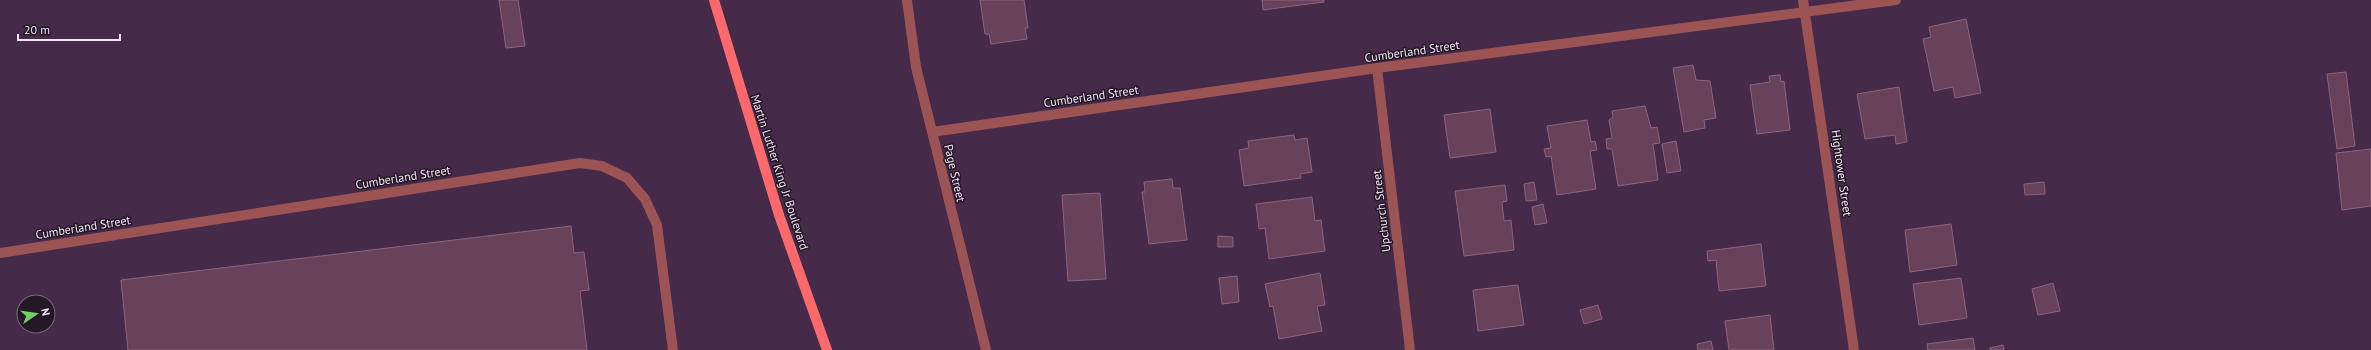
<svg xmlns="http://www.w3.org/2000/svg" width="2371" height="350" viewBox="0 0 2371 350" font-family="'PT Sans',sans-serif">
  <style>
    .building { fill: #68415a; stroke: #8d647e }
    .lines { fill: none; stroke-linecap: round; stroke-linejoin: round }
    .minor { stroke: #9b5353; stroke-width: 10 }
    .major { stroke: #fb696d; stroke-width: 10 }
    .labels { text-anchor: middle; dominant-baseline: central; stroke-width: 3; stroke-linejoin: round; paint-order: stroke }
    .street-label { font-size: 12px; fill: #f4e3f7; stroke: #241826 }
  </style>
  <rect width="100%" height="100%" fill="#452a4a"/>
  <!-- building -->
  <path class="building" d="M 499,0 L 518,0 L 525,46 L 506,48 Z
    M 980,0 L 1024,0 L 1028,28 L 1025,28 L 1027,39 L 991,44 L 989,34 L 985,34 Z
    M 1262,0 L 1324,0 L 1324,2 L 1263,10 Z
    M 1966,19 L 1981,93 L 1955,98 L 1953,87 L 1934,91 L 1923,39 L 1931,37 L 1929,27 Z
    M 1693,65 L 1696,80 L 1710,81 L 1716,118 L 1704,120 L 1705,128 L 1684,132 L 1673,68 Z
    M 2346,72 L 2355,146 L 2337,149 L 2327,74 Z
    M 1780,75 L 1781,82 L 1784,81 L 1790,130 L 1757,134 L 1750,85 L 1770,82 L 1769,76 Z
    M 1899,87 L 1907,142 L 1896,144 L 1895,135 L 1865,139 L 1857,94 Z
    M 1645,106 L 1651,128 L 1657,127 L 1660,143 L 1653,144 L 1658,180 L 1618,186 L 1612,149 L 1607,149 L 1606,139 L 1612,138 L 1609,120 L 1613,117 L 1612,111 Z
    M 1490,109 L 1496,152 L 1450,158 L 1444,115 Z
    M 1587,120 L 1591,142 L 1595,141 L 1597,150 L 1590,151 L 1596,189 L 1557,195 L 1551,156 L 1546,157 L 1544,149 L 1551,148 L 1547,126 Z
    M 1294,135 L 1295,140 L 1307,138 L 1312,172 L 1300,174 L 1301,178 L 1244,186 L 1239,150 L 1249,148 L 1248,141 Z
    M 1676,141 L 1681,171 L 1667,173 L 1662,144 Z
    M 2371,149 L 2371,206 L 2342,210 L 2336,153 Z
    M 1172,179 L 1173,188 L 1180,188 L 1187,240 L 1149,244 L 1142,192 L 1145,192 L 1144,182 Z
    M 1534,182 L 1537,200 L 1526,201 L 1524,184 Z
    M 2044,182 L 2045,194 L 2025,195 L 2024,184 Z
    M 1505,185 L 1507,201 L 1502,202 L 1504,221 L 1511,220 L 1514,250 L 1464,256 L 1455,191 Z
    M 1100,193 L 1106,279 L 1068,281 L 1062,195 Z
    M 1312,197 L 1315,221 L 1321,220 L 1325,251 L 1269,259 L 1265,228 L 1259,229 L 1256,204 Z
    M 1543,204 L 1547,223 L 1535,225 L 1532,207 Z
    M 1951,224 L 1957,265 L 1910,272 L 1905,230 Z
    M 571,226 L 574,253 L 584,252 L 589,290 L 580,291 L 587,350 L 128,350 L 121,280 Z
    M 1218,236 L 1233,237 L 1233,247 L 1218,247 Z
    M 1761,244 L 1766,286 L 1719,291 L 1716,260 L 1708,261 L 1707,251 Z
    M 1320,273 L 1325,305 L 1317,306 L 1322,331 L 1279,339 L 1273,306 L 1270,307 L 1265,284 Z
    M 1237,276 L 1239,302 L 1222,304 L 1219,278 Z
    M 1961,278 L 1967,318 L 1919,325 L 1913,284 Z
    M 2053,283 L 2060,311 L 2038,315 L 2032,289 Z
    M 1518,285 L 1524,325 L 1478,331 L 1473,290 Z
    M 1598,305 L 1602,319 L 1584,324 L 1580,310 Z
    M 1770,315 L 1774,350 L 1729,350 L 1725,321 Z
    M 1973,338 L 1975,350 L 1928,350 L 1927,344 Z
    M 1711,341 L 1713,350 L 1698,350 L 1697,344 Z
    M 2003,345 L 2004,350 L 1990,350 L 1990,348 Z"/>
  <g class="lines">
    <!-- minor -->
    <path class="minor" d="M 907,0 L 916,67 L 986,350
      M 1803,0 L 1854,350
      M 1377,68 L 1410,350
      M 932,132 L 1377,68 L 1896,0
      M 0,253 L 580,163 L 602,166 L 627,178 L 645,199 L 657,225 L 673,350"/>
    <!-- major -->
    <path class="major" d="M 714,0 L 779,215 L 827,350"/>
  </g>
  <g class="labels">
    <!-- street labels -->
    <g class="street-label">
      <text transform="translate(1412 51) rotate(-8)">Cumberland Street</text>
      <text transform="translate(1091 96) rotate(-8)">Cumberland Street</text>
      <text transform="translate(780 172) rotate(72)">Martin Luther King Jr Boulevard</text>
      <text transform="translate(955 173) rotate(77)">Page Street</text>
      <text transform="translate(1842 173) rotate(82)">Hightower Street</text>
      <text transform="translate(403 177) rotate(-9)">Cumberland Street</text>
      <text transform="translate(1381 211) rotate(-97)">Upchurch Street</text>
      <text transform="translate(83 227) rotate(-9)">Cumberland Street</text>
    </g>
  </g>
  <!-- north arrow -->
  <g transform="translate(36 314) rotate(77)"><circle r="19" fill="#241826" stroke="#77697a"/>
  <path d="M0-3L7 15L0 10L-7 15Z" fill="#6ed360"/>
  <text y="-6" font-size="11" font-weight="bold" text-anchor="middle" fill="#f4e3f7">N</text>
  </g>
  <!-- scale -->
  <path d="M18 34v6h102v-6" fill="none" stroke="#f4e3f7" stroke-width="2"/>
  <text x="24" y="34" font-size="12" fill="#f4e3f7" stroke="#241826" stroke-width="3" paint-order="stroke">20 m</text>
</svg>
